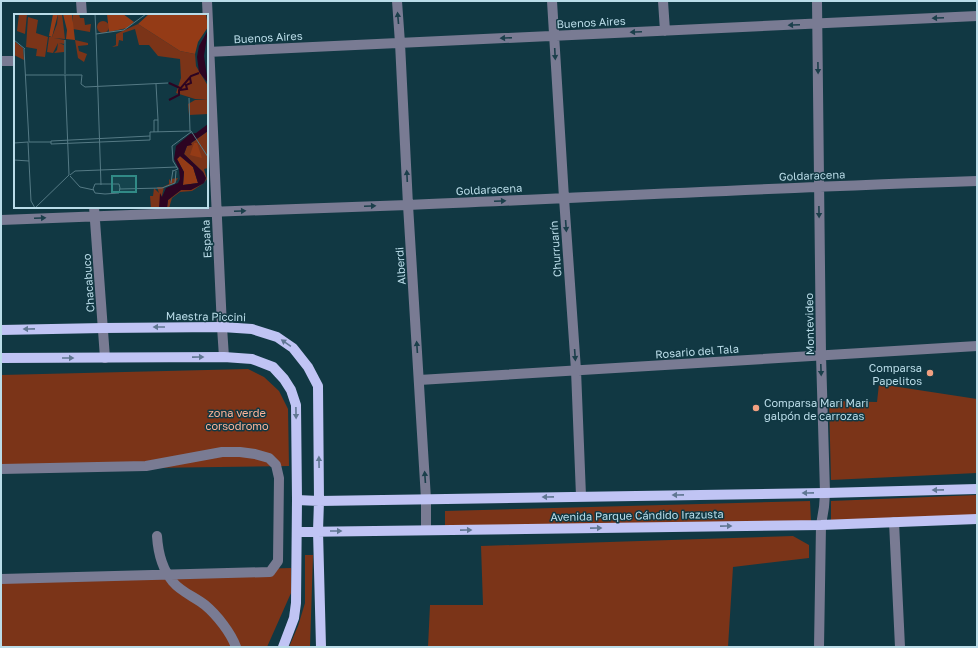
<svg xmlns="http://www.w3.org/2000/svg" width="978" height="648" viewBox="0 0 978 648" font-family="'Golos Text',sans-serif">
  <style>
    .green { fill: #7b3418 }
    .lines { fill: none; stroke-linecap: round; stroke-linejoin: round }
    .minor { stroke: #797b93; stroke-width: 10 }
    .major { stroke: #c0c4f4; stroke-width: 10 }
    .oneway { fill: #1b3f4b }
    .oneway2 { fill: #607793 }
    .poi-dot { fill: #f2a081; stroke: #113843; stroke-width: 1.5 }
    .labels { text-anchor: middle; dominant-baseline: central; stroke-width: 3; stroke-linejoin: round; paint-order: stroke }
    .street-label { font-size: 11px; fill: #badce8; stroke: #113843 }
    .poi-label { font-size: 11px; fill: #badce8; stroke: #113843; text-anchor: end }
    .park-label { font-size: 11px; fill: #fcb297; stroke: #113843 }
    .inset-river { fill: none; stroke: #2d0422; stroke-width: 2 }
    .inset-road { fill: none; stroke: #557a85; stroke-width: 1 }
    .view { fill: #318a86; fill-opacity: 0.15; stroke: #318a86; stroke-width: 2 }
    .inset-edge { fill: none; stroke: #badce8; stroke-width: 2 }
  </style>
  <rect width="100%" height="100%" fill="#113843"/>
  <!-- green -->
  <path class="green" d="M 248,369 L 264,377 L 279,391 L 288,409 L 289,466 L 1,470 L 1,375 Z
    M 879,384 L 977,399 L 977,473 L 831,480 L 829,401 L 877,402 Z
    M 977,495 L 977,515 L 831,520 L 831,501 Z
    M 810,501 L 811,521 L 445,533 L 445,511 Z
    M 793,536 L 809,545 L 809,558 L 733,567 L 728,647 L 428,647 L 430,605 L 483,605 L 481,546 Z
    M 305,555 L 313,555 L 310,647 L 289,647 L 298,626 L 305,603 Z
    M 291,568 L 291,593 L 267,647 L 1,647 L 1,575 Z"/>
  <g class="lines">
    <!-- minor -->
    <path class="minor" d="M 81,1 L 82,15
      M 207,1 L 222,327 L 224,357
      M 397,1 L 400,43 L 408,205 L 426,499 L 426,530
      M 552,1 L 564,198 L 576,370 L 581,496
      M 663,1 L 665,31
      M 817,1 L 821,355 L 825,493 L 824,507 L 821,525 L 819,647
      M 207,52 L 977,16
      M 1,61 L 15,61
      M 94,207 L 105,358
      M 1,220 C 137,214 272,210 408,205 C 598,197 787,187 977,181
      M 419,380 L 977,346
      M 1,469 L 146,466 L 222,452 L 240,452 L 255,454 L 269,458 L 276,465 L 279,478 L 278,561 L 270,572 L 1,579
      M 894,522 L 900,647
      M 157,536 C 158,552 162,569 173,582 C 181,592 195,597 205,605 C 217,615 231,633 236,647"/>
    <!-- major -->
    <path class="major" d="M 1,330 L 103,328 L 222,327 L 252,329 L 277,337 L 293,348 L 308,367 L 318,386 L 319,501 L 318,531 L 321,647
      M 1,358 L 224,357 L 252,359 L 273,367 L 284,379 L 291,390 L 296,405 L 297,500 L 296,603 L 294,618 L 283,647
      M 297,500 L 319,501 L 825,493 L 977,489
      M 297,532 L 821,525 L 977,519"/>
  </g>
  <!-- one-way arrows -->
  <defs><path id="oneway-solid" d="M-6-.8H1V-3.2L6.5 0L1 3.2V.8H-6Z"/></defs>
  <g class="oneway">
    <use href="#oneway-solid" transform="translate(398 18) rotate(-95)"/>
    <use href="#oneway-solid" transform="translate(938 18) rotate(178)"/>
    <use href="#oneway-solid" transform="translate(794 25) rotate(177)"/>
    <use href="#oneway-solid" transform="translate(636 32) rotate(177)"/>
    <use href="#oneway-solid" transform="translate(506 38) rotate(177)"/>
    <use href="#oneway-solid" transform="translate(555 54) rotate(87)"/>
    <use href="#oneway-solid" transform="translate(818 68) rotate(89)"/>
    <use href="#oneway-solid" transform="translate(407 176) rotate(-93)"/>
    <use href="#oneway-solid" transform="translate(500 201) rotate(-3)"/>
    <use href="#oneway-solid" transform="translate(370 206) rotate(-2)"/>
    <use href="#oneway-solid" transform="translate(240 211) rotate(-2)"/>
    <use href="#oneway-solid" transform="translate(819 212) rotate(89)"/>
    <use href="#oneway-solid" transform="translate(40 218) rotate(-3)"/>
    <use href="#oneway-solid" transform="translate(566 226) rotate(86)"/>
    <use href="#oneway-solid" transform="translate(417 347) rotate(-94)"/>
    <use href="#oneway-solid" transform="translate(575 355) rotate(86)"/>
    <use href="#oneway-solid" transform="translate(821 370) rotate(88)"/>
    <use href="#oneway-solid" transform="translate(425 477) rotate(-94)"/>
  </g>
  <g class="oneway2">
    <use href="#oneway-solid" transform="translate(159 327) rotate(180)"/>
    <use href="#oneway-solid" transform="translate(29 329) rotate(179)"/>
    <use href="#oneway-solid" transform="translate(286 343) rotate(-145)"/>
    <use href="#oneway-solid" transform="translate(198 357) rotate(-1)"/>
    <use href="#oneway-solid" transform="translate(68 358)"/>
    <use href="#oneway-solid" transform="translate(296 413) rotate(89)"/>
    <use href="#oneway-solid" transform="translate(319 462) rotate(-91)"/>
    <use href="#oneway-solid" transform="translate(938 490) rotate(179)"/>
    <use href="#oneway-solid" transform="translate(808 493) rotate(179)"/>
    <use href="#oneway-solid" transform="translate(678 495) rotate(179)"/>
    <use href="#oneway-solid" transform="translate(548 497) rotate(179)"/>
    <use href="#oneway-solid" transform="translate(726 526) rotate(-1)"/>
    <use href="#oneway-solid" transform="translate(596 528) rotate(-1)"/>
    <use href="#oneway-solid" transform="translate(466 530) rotate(-1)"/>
    <use href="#oneway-solid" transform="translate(336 531)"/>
  </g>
  <!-- markers -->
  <g class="poi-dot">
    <circle cx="930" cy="373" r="4"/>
    <circle cx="756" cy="408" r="4"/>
  </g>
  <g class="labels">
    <!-- street labels -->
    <g class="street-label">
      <text transform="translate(591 22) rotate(-3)">Buenos Aires</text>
      <text transform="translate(268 37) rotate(-3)">Buenos Aires</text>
      <text transform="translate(812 175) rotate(-2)">Goldaracena</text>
      <text transform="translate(489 189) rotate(-3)">Goldaracena</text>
      <text transform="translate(206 239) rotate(-93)">España</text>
      <text transform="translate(555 249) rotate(-94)">Churruarín</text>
      <text transform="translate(400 266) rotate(-94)">Alberdi</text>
      <text transform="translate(88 283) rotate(-94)">Chacabuco</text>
      <text transform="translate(206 316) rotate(1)">Maestra Piccini</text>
      <text transform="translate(809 324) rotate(-91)">Montevideo</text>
      <text transform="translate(697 351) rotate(-4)">Rosario del Tala</text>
      <text transform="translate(637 515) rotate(-1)">Avenida Parque Cándido Irazusta</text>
    </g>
    <!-- poi labels -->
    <g class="poi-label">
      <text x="922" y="367">Comparsa<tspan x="922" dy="13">Papelitos</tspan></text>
      <text x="764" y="402" text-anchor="start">Comparsa Mari Mari<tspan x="764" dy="13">galpón de carrozas</tspan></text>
    </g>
    <!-- park labels -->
    <g class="park-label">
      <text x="237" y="412">zona verde<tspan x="237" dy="13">corsodromo</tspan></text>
    </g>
  </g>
  <!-- overview -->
  <g transform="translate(14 14)">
    <rect width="194" height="194" fill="#113843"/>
    <path d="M 5,0 L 13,0 L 11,20 L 3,17 ZM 44,0 L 48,0 L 51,25 L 40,24 L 51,26 L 50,30 L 45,29 L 50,31 L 50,38 L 40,39 L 43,36 L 44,29 L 39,39 L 33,38 L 35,23 L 38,23 L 43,10 ZM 59,0 L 65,0 L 66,4 L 70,4 L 71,11 L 77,10 L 76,18 L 59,15 ZM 14,3 L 24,6 L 22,19 L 34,23 L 31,43 L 22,42 L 23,35 L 12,33 ZM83 13a6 6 0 1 1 12 0a6 6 0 1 1-12 0ZM 124,10 L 166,37 L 181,40 L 182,52 L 194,72 L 194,86 L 181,85 L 162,79 L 167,64 L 166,45 L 144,42 L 135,31 L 125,31 L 121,15 L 109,19 L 109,27 L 105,26 L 104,32 L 98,33 L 102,31 L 102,20 ZM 61,26 L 74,29 L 74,31 L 64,32 L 65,37 L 73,40 L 70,48 L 64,44 ZM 0,27 L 9,34 L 10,46 L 0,41 ZM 181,86 L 194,86 L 194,100 L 175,101 L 174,90 ZM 194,117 L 194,154 L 190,155 L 193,165 L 190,169 L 178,177 L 166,178 L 158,184 L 155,194 L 153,194 L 154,186 L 163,179 L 167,176 L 176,176 L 190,169 L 192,165 L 189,158 L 170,140 L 173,132 ZM 164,164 L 161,169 L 150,173 L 145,194 L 137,194 L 136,182 L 139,182 L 140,174 L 145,179 L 143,173 L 149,173 L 155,170 L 155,165 L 158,168 L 157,165 Z" fill="#7b3418"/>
    <path d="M 39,0 L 44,0 L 38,23 L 35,22 ZM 49,0 L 58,0 L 61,26 L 52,25 L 53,16 ZM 93,0 L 109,0 L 120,8 L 113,14 L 95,18 ZM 135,0 L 192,0 L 194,13 L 184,28 L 181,40 L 166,37 L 124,10 ZM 180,129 L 183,129 L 188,144 L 176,141 ZM 166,142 L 179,153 L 184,169 L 169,171 L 170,158 L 163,145 Z" fill="#943b16"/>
    <path d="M 194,16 L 190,42 L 194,69 L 185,58 L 183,43 L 185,32 ZM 194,110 L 194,117 L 177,129 L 178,131 L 173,132 L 170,140 L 189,158 L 192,164 L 190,169 L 177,176 L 167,176 L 154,186 L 153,194 L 145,194 L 146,179 L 148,183 L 152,174 L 164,169 L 166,165 L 165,155 L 160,145 L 162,132 L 176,120 L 182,119 ZM 166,142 L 179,153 L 184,169 L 169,171 L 170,158 L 163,145 Z" fill="#2d0422" fill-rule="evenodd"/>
    <path class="inset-river" d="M 155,69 L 166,74M 166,76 L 173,75 L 172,71 L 177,69 L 176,64M 155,86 L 165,81 L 165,76 L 177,62 L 185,59"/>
    <path class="inset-road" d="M 81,0 L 82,20 L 110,16 L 132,0M 82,20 L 87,171M 0,26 L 11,35M 51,26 L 51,60M 10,35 L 15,128M 11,61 L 68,61 L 67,70 L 71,73 L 154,69M 51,61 L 55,161M 142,70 L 144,106M 175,84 L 176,117M 177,117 L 194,143M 136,118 L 136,126 L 37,130 L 37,127 L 136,122M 136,118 L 177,117M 140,118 L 140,106 L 144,106 L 144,118M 14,128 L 17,187 L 21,194M 15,128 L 37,128M 0,129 L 14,128M 0,146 L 15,147M 159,157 L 164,155 L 159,147 L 158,132 L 177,118M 56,161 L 61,157 L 163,153M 56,162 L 66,173 L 80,176M 157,169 L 159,156M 161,169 L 162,157M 79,175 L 81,179 L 91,180 L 105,179 L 106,174M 79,175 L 81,170 L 105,170 L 106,174M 105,175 L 148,174 L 161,169M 21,194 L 55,161"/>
    <path class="view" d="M 98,162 L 122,162 L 122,178 L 98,178 Z"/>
    <rect width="194" height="194" class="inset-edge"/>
  </g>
  <!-- border -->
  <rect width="978" height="648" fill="none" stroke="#badce8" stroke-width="4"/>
</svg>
